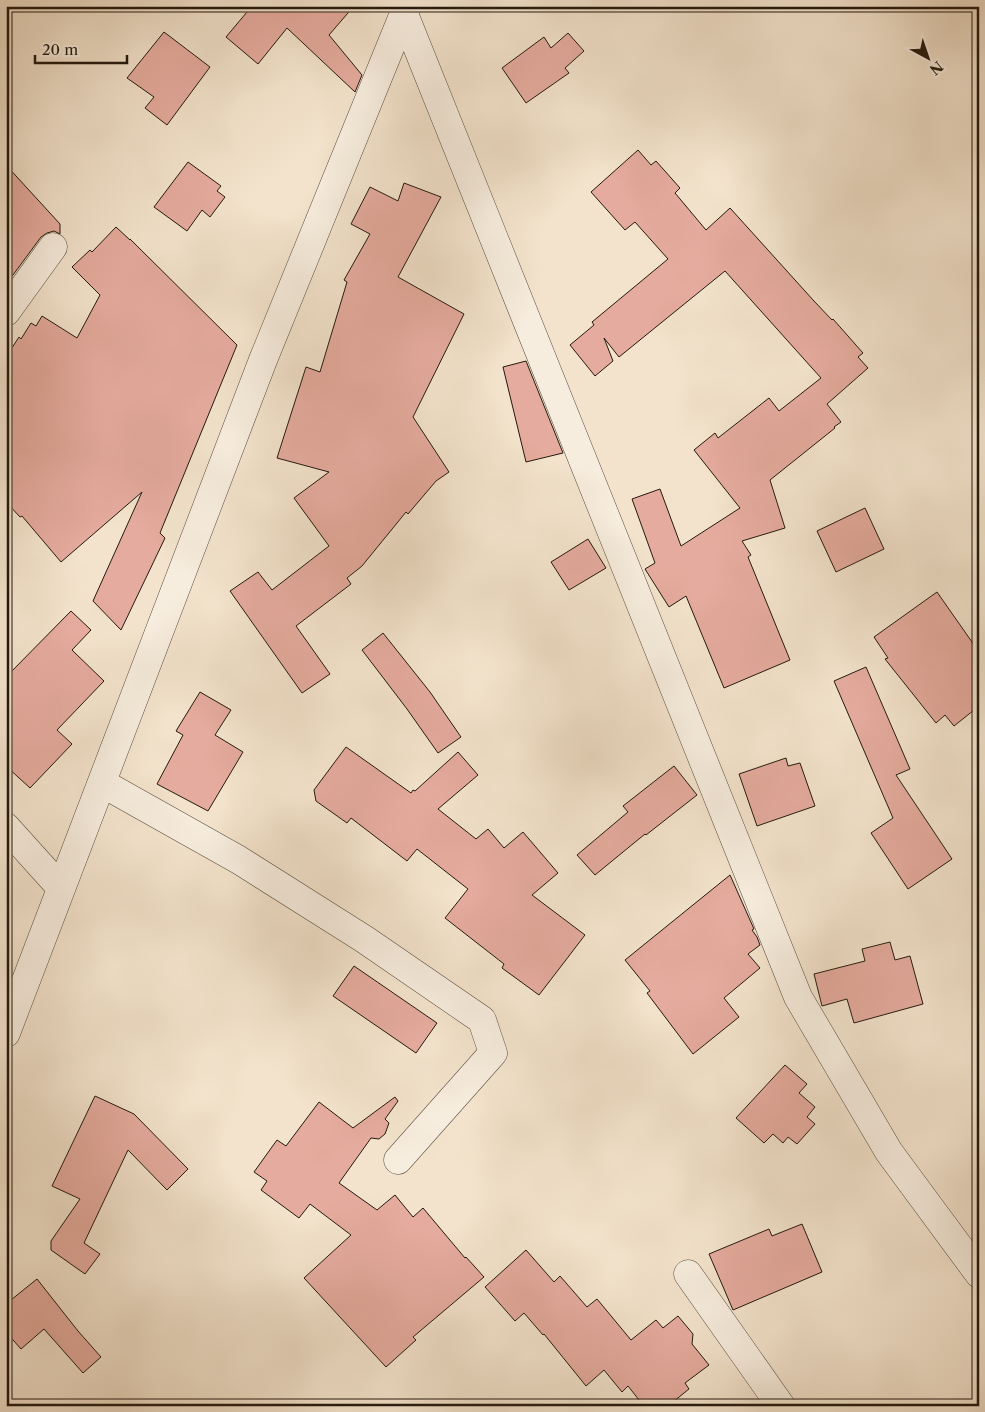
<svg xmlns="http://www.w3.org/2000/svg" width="985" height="1412" viewBox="0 0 985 1412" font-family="'Libre Caslon Text',serif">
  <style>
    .building { fill: #e5ab9e; stroke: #24190f }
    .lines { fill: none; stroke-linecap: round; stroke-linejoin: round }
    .minor-casing { stroke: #584c3e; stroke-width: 29 }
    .minor { stroke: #f7edde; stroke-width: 28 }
  </style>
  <rect width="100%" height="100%" fill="#f3e3cc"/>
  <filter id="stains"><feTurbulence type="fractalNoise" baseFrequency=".004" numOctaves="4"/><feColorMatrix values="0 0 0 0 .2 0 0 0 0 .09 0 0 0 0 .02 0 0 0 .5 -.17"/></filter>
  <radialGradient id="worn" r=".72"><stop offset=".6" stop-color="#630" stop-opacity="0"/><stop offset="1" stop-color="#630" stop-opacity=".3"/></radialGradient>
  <!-- building -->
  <path class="building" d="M 252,6 L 354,6 L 329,35 L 362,75 L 355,92 L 287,28 L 258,64 L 226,37 Z
    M 164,32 L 210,67 L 167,125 L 145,108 L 154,97 L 127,78 Z
    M 568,33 L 584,51 L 565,68 L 569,73 L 526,103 L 502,68 L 544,37 L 551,48 Z
    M 638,150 L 651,165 L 656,161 L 680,188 L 675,193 L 706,230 L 730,208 L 814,301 L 832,320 L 833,319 L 863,353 L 858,357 L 868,368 L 827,404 L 841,422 L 834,427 L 835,428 L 770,480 L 785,528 L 742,541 L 751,555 L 748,557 L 790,660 L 724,688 L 686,596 L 669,607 L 645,569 L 655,563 L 632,499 L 660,489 L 681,546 L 740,508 L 694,450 L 715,433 L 718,438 L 769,398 L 779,411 L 821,378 L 725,271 L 619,357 L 604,338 L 613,361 L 595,376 L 570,345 L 594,325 L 592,322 L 668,259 L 635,222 L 625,230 L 591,192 Z
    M 188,162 L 221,186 L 217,191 L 225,197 L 210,217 L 202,210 L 187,231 L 154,207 Z
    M 6,165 L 60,224 L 60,234 L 54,231 L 47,233 L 41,237 L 13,275 L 6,281 Z
    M 404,183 L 441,197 L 398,277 L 464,314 L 413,417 L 449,472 L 436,481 L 408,514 L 406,512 L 362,566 L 347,578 L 351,584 L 296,626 L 330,674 L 302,693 L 230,591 L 258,572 L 272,590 L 329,546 L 294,498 L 329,472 L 277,458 L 306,367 L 320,372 L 347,282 L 344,280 L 370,234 L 351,224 L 370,187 L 398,201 Z
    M 116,227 L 130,240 L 130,239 L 237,345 L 160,533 L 165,538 L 121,630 L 93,601 L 142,492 L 61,562 L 22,516 L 20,517 L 6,502 L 6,357 L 19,337 L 21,339 L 31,323 L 36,326 L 42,316 L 77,338 L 100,295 L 72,267 L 90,250 L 92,252 Z
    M 526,361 L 563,453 L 526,462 L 503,367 Z
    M 865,508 L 884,549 L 836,572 L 817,531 Z
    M 588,539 L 606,568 L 569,590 L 551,562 Z
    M 937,592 L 979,652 L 979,706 L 954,726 L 945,715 L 936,723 L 885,659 L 888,658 L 874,637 Z
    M 71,611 L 91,630 L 72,650 L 104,681 L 57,730 L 72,744 L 30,788 L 6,766 L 6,677 Z
    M 383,633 L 430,692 L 461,737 L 438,753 L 407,709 L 362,650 Z
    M 866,667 L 910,769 L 896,775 L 952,859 L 908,889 L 871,833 L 893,818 L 834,681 Z
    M 200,692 L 231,710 L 215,735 L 243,752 L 208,811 L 157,784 L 183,735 L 176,731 Z
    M 346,747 L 411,793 L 413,790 L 415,791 L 458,752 L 478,775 L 438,809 L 476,839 L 488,829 L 504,848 L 523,832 L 558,873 L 532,895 L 585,935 L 539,995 L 502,968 L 504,964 L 445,918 L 468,889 L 417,849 L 407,861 L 351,818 L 347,823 L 316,801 L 314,790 Z
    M 786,758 L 788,766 L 800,763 L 815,806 L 757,826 L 739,774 Z
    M 674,766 L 697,795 L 646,835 L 645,834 L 595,875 L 577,855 L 628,812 L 623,806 Z
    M 730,875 L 754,929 L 752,930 L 757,937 L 760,945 L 748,954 L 760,968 L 724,998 L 739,1017 L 693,1054 L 647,993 L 650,991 L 625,960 Z
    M 890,942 L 895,960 L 910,956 L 923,1004 L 854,1023 L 847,999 L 822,1006 L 814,974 L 865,961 L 862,949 Z
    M 354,966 L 437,1023 L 416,1053 L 333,996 Z
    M 785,1065 L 807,1084 L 799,1093 L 815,1107 L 807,1117 L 815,1124 L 797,1144 L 788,1137 L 783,1143 L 773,1134 L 764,1143 L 736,1118 Z
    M 95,1096 L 134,1114 L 188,1169 L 167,1190 L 128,1150 L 84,1243 L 100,1254 L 85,1274 L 51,1250 L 51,1241 L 80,1199 L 52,1186 Z
    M 395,1097 L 398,1101 L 385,1119 L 389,1123 L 385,1134 L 379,1139 L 371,1138 L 339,1183 L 377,1210 L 395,1195 L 413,1217 L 423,1208 L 465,1258 L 466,1257 L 484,1277 L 413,1337 L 416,1340 L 386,1367 L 304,1278 L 351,1235 L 310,1204 L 299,1218 L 261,1190 L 267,1181 L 254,1172 L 277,1140 L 286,1146 L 319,1102 L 353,1128 Z
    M 802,1224 L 822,1272 L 733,1310 L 709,1254 L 769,1229 L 772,1236 Z
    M 526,1250 L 554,1282 L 560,1276 L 587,1307 L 597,1299 L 631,1340 L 656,1320 L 663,1328 L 678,1316 L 693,1334 L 692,1344 L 709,1365 L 685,1383 L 689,1389 L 668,1406 L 643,1405 L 628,1386 L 622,1392 L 604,1370 L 586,1386 L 544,1334 L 543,1335 L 524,1313 L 515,1321 L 485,1287 Z
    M 37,1279 L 78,1331 L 101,1357 L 83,1373 L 44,1329 L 21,1349 L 6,1332 L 6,1304 Z"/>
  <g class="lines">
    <!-- minor casing -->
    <g class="minor-casing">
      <path id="minor" d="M 404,14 L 798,997 L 889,1152 L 979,1274
        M 6,312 L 53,247
        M 102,783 L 239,860 L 364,939 L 482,1020 L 493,1053 L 398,1160
        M 6,827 L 61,888
        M 6,1033 L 263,360 L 407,6
        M 688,1274 L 781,1406"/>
    </g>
    <!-- minor -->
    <use href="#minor" class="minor"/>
  </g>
  <!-- margin -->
  <rect width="985" height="1412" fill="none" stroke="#f3e3cc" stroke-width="25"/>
  <rect x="8" y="8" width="970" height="1397" fill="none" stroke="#24190f" stroke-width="2.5"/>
  <rect x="12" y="12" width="960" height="1387" fill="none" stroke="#24190f"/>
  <!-- north arrow -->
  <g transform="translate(928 58) rotate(140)" stroke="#f7edde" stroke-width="4" paint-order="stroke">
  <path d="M0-4L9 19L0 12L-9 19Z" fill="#24190f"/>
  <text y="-8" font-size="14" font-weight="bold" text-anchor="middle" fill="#24190f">N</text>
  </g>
  <!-- scale -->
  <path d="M35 55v8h92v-8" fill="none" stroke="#24190f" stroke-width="2.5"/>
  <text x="42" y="55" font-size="15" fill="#24190f" stroke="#f7edde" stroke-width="4" paint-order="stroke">20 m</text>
  <rect width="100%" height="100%" filter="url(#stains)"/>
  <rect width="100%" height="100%" fill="url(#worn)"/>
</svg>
